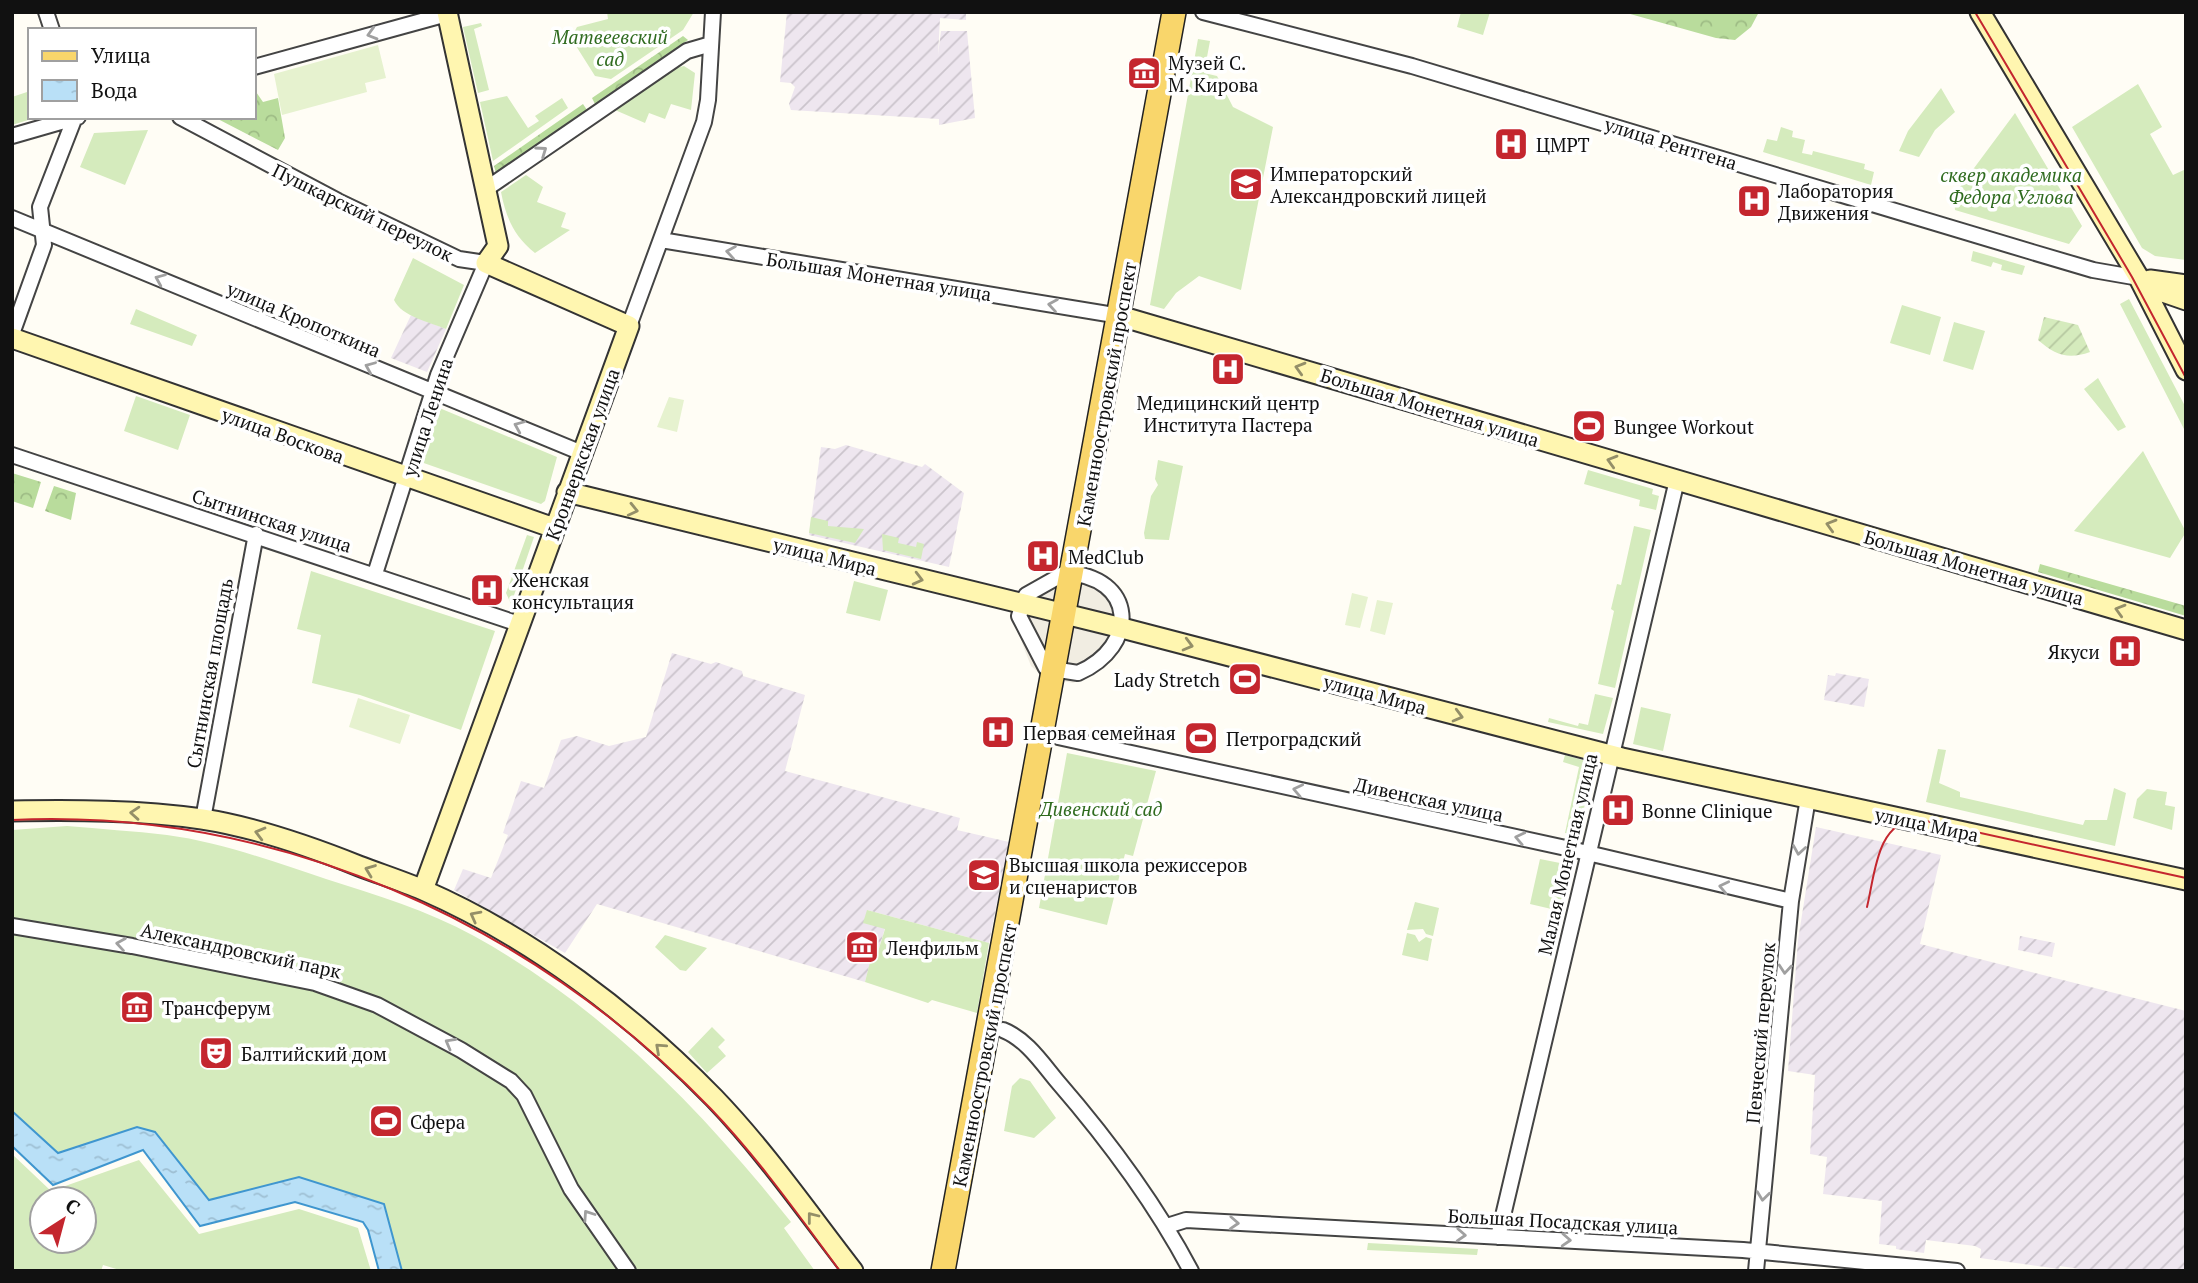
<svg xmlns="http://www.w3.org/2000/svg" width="2198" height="1283" viewBox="0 0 2198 1283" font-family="'PT Serif',serif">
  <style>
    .industrial { fill: url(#industrial-furrows) }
    .grass { fill: #d5ebbd; fill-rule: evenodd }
    .forest { fill: url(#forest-crowns) }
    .garden { fill: url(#garden-furrows) }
    .pitch { fill: #e6f2cf }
    .plaza { fill: #f1ede2 }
    .water { fill: url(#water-ripples); stroke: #3f96cf; stroke-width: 2 }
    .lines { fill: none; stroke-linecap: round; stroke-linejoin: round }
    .street-casing { stroke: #444; stroke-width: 18 }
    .secondary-casing { stroke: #333; stroke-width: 23 }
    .primary-casing { stroke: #222; stroke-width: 26 }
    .street { stroke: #fff; stroke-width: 14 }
    .secondary { stroke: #fff6b0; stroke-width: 19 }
    .primary { stroke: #f9d66b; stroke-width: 23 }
    .tram { stroke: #c4262e; stroke-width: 2 }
    .oneway { stroke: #a0a0a0 }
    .oneway2 { stroke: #948f68 }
    .labels { text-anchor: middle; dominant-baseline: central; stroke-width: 7; stroke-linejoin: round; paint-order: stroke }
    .park-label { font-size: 19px; font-style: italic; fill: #2f6b1f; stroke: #fff }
    .poi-label { font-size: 19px; fill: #111; stroke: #fff; text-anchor: start }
    .street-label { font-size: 19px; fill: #111; stroke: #fff }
  </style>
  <defs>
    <pattern id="industrial-furrows" width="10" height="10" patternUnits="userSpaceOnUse" patternTransform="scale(1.75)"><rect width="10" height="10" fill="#eee6ef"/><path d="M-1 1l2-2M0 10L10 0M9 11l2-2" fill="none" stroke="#cbc4cc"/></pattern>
    <pattern id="forest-crowns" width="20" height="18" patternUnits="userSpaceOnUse" patternTransform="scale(1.75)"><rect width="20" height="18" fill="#b9dc9c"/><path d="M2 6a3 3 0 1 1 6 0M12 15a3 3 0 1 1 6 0" fill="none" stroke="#9ebc85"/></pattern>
    <pattern id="garden-furrows" width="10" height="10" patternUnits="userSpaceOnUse" patternTransform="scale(1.75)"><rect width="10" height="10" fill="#d5ebbd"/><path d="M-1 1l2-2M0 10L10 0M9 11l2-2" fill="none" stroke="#b6c8a1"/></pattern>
    <pattern id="water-ripples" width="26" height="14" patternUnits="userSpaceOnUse" patternTransform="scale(1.75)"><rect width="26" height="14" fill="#b9e0f7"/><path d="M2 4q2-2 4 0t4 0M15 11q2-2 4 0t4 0" fill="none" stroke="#9ebfd3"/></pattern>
  </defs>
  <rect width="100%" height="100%" fill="#fffdf5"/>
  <!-- industrial -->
  <path class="industrial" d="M 787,12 L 966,12 L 966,20 L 940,18 L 938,55 L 941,31 L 967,31 L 975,118 L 939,125 L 939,119 L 791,110 L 789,104 L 795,87 L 791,83 L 780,82 Z
    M 411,315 L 446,329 L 427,372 L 391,358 Z
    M 846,445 L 922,467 L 925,464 L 964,493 L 949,567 L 809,535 L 821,447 L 835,449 Z
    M 672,653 L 711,664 L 716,662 L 742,671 L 743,676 L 805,695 L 785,771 L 960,818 L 957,830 L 1009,842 L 989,943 L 867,910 L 885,928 L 877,955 L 872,955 L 865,982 L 597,904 L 565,953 L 454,890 L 463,869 L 491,878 L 508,835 L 503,833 L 521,781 L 544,788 L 561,740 L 577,736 L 609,746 L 646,737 Z
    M 1836,673 L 1869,679 L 1864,707 L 1824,700 L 1828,675 L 1835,676 Z
    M 1816,827 L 1941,855 L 1920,944 L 2186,1011 L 2186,1271 L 2093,1271 L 2060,1266 L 2059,1269 L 1980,1258 L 1981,1249 L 1975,1246 L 1926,1240 L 1924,1253 L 1896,1249 L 1896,1246 L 1879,1244 L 1882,1201 L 1823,1194 L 1827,1157 L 1810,1154 L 1815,1075 L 1788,1071 L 1798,940 Z
    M 2020,936 L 2055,943 L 2052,957 L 2018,950 Z"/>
  <!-- grass -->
  <path class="grass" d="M 607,12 L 694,12 L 683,30 L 611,79 L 595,76 L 571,38 L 577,27 L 608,19 Z
    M 1461,12 L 1490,12 L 1483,35 L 1457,27 Z
    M 481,23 L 482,26 L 474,29 L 489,90 L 478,93 L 463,27 Z
    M 1198,39 L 1210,41 L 1204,73 L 1217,76 L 1233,107 L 1273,127 L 1241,290 L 1199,276 L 1176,293 L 1164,309 L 1150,305 Z
    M 684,66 L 695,73 L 691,110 L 671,104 L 665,119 L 649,113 L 645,123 L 615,110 L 676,68 Z
    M 2138,84 L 2162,127 L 2150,134 L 2173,175 L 2186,169 L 2186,260 L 2155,256 L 2142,248 L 2072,127 Z
    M 1941,88 L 1955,112 L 1935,130 L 1919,157 L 1899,151 L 1908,131 Z
    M 30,91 L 30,117 L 38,117 L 12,125 L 12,97 Z
    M 507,96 L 528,128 L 539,121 L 535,116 L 562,98 L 568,108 L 493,161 L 480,102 Z
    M 2015,113 L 2082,226 L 2069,244 L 1955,210 L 1954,195 Z
    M 1781,127 L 1793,131 L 1792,137 L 1805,140 L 1802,153 L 1812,155 L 1813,151 L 1865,164 L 1864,169 L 1874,172 L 1871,185 L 1763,152 L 1767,139 L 1777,141 Z
    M 148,130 L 125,185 L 80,167 L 94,133 Z
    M 526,175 L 543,187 L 537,202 L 566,213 L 561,227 L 570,230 L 535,253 C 514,236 506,218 501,192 Z
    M 1973,251 L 2025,266 L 2022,275 L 2001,270 L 2002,265 L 1993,262 L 1991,267 L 1971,261 Z
    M 413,258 L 464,285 L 446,329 C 430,322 402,317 394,300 Z
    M 2129,299 L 2186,408 L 2185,431 L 2120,304 Z
    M 1902,305 L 1941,317 L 1930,355 L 1890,343 Z
    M 136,309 L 197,335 L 192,346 L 130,324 Z
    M 1954,322 L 1985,331 L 1973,370 L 1943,361 Z
    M 2098,378 L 2126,427 L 2118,431 L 2084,389 Z
    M 136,396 L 190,415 L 178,450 L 124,431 Z
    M 437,407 L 557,457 L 545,501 L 541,504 L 418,461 Z
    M 2143,451 L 2186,532 L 2170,558 L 2074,531 Z
    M 1158,460 L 1183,466 L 1169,540 L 1145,539 L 1144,533 L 1151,496 L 1158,485 L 1155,479 Z
    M 1588,470 L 1653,489 L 1652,494 L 1659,496 L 1656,510 L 1639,506 L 1640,500 L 1584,484 Z
    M 811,517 L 828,521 L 828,526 L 864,529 L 855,543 L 809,533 Z
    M 1634,526 L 1651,530 L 1615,688 L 1598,684 L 1614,611 L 1611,609 L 1617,584 L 1621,585 Z
    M 882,534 L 899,538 L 898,543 L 916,547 L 917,542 L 924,544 L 921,559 L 883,550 Z
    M 527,535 L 534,537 L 511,604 L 506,593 Z
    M 311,571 L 495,631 L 461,730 L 360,695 L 312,683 L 321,635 L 297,629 Z
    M 854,581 L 888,590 L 880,621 L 846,613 Z
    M 1595,694 L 1613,698 L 1603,734 L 1548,722 L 1549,718 L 1578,726 L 1579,723 L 1588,725 Z
    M 1641,707 L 1671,714 L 1663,751 L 1633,744 Z
    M 1938,749 L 1946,750 L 1939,783 L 1960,792 L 1960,797 L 2083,825 L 2085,820 L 2107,820 L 2114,788 L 2126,793 L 2115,846 L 1926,802 Z
    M 1067,753 L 1156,771 L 1133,856 L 1125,854 L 1107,925 L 1039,908 Z
    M 1565,755 L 1586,761 L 1593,769 L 1579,830 L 1575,834 L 1565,833 L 1579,767 L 1563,762 Z
    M 2147,789 L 2167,792 L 2165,805 L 2175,807 L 2172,830 L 2133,818 L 2137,799 Z
    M 67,826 C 100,829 134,831 167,835 C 220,842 275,862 326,879 C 376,895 427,910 474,936 C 601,1006 701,1109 791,1222 L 784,1228 L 815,1271 L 402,1271 L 384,1204 L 299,1177 L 209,1200 L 156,1132 L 137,1127 L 58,1153 L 12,1111 L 12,830 Z
    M 1540,859 L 1570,865 L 1560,911 L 1530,904 Z
    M 1415,902 L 1439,908 L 1433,936 L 1426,934 L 1423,929 L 1407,930 Z
    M 867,910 L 989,943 L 977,1013 L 932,1000 L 928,1003 L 865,982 L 872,954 L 877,955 L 885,929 L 863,923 Z
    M 1407,933 L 1415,935 L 1419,942 L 1426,937 L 1432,939 L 1428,961 L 1402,955 Z
    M 665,935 L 707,948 L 686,971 L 680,970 L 655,947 Z
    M 712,1027 L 725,1040 L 718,1047 L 726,1056 L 707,1073 L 688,1052 Z
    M 1020,1078 L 1030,1081 L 1056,1118 L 1034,1138 L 1004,1131 L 1012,1086 Z
    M 12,1154 L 51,1191 L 139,1160 L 199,1234 L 299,1209 L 358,1228 L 371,1271 L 123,1271 L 103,1265 L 101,1271 L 12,1271 ZM 42,1199 L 84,1199 L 84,1241 L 42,1241 Z
    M 1368,1243 L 1478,1249 L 1477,1255 L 1367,1250 Z"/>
  <!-- forest -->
  <path class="forest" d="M 1623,12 L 1759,12 L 1751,27 L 1735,40 L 1716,38 Z
    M 683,36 L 688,40 L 595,104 L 592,98 Z
    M 254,89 L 263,102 L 278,98 L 285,138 L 278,150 L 214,117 L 254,117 Z
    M 583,104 L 587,110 L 496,173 L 494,166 Z
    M 12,473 L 41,482 L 33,508 L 12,501 Z
    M 54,486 L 76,493 L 71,520 L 45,511 Z
    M 2040,564 L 2186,606 L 2186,616 L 2038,572 Z"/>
  <!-- garden -->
  <path class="garden" d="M 2044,317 L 2078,325 L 2090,352 C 2068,360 2055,355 2038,340 Z"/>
  <!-- pitch -->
  <path class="pitch" d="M 378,45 L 386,78 L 365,83 L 367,92 L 282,115 L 274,74 Z
    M 669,397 L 684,400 L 677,432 L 657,427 Z
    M 1352,593 L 1368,597 L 1360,628 L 1345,625 Z
    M 1377,600 L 1393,603 L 1385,635 L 1370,631 Z
    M 358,698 L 410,715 L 400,744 L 349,727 Z"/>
  <!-- plaza -->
  <path class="plaza" d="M 1064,566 L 1096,572 L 1108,579 L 1126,606 L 1130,617 L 1124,641 L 1114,654 L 1089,676 L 1073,683 L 1045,678 L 1031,666 L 1011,615 L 1017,592 L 1051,570 Z"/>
  <!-- water -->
  <path class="water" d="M 12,1111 L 58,1153 L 137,1127 L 155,1132 L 209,1200 L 299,1177 L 384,1204 L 402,1271 L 379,1271 L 368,1230 L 363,1222 L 295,1202 L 200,1226 L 143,1150 L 53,1185 L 12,1146 Z"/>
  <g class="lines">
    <!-- street casing -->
    <g class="street-casing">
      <path id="street" d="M 46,12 L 52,30
        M 1203,12 L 1412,66 L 2032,252 L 2093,270 L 2139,278
        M 254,67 L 447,14
        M 180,117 L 338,201 L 459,259 L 486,263 L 438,375 L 375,574
        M 12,136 L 78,117
        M 486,189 L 687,51 L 711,44
        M 12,218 L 582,453
        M 661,240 L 1120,316
        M 629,326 L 704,122 L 708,100 L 713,12
        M 12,334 L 44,245 L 40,207 L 75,117
        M 12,455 L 519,624
        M 1065,573 C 1136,576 1140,646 1078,673 L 1046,668 L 1019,616 L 1026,595 Z
        M 1058,737 L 1575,850 L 1791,901
        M 203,819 L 256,534
        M 12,926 L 132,946 L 315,983 L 377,1005 L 461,1050 L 511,1081 L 524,1095 L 571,1189 L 628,1271
        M 1003,1030 C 1026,1039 1042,1063 1057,1081 C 1109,1141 1154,1201 1191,1271
        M 1167,1226 L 1186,1220 L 1743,1250 L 1957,1271
        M 1498,1237 L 1677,480
        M 1756,1271 L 1791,901 L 1808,798"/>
    </g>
    <!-- secondary casing -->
    <g class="secondary-casing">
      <path id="secondary" d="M 447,12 L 498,246 L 486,263
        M 1980,12 L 2139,278 L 2186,370
        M 2139,278 L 2157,290 L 2186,300
        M 2150,280 L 2186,285
        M 1120,316 L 2186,630
        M 12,338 L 554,528
        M 567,492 L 1122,628 L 1622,758 L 2186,880
        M 12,811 C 75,810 139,810 202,819 C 255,827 309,846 359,866 C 380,874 402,881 423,890 C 531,937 632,1014 714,1098 C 765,1151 808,1213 853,1271
        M 423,890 L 629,326 L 486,263"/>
    </g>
    <!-- primary casing -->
    <g class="primary-casing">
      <path id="primary" d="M 943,1271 L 1174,12"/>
    </g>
    <!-- street -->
    <use href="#street" class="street"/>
    <!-- secondary -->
    <use href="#secondary" class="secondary"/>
    <!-- primary -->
    <use href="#primary" class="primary"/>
    <!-- tram -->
    <path class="tram" d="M 1975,12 L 2132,277 L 2186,378
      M 12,820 C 275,808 530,921 711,1109 C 758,1158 799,1216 840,1271
      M 1867,907 C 1875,875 1876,822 1917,819 L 2186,878"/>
  </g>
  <!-- one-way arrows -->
  <defs><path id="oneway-chevron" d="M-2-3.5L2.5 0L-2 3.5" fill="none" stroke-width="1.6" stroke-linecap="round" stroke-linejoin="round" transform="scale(1.75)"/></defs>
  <g class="oneway">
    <use href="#oneway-chevron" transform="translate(372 34) rotate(164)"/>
    <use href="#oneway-chevron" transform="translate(542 151) rotate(-35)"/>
    <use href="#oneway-chevron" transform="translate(731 252) rotate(-171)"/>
    <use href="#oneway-chevron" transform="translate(160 279) rotate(-157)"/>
    <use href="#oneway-chevron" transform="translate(1053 305) rotate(-171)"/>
    <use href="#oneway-chevron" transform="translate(370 367) rotate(-157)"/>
    <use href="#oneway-chevron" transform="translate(519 426) rotate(-157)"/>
    <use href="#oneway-chevron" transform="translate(1298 790) rotate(-168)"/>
    <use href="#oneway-chevron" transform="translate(1520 838) rotate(-168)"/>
    <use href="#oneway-chevron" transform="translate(1799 850) rotate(99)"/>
    <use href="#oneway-chevron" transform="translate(1724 887) rotate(-168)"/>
    <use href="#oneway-chevron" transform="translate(121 944) rotate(-171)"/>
    <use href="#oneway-chevron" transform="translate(1785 969) rotate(95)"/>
    <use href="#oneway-chevron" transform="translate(450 1043) rotate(-151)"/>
    <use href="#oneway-chevron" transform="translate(1763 1196) rotate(97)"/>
    <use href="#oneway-chevron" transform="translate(588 1215) rotate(-124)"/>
    <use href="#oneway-chevron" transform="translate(1234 1223) rotate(3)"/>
    <use href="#oneway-chevron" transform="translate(1461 1235) rotate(3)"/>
    <use href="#oneway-chevron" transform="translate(1566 1240) rotate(3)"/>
  </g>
  <g class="oneway2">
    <use href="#oneway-chevron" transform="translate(1300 368) rotate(-164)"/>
    <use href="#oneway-chevron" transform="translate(1612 461) rotate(-164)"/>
    <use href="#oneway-chevron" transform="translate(633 510) rotate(13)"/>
    <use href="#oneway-chevron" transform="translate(1831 525) rotate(-164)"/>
    <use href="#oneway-chevron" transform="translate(918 579) rotate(14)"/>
    <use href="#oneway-chevron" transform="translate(2120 610) rotate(-164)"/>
    <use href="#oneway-chevron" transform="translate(1188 645) rotate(15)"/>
    <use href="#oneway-chevron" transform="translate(1458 716) rotate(15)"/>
    <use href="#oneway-chevron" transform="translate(135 813) rotate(-176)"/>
    <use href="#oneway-chevron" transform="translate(260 833) rotate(-165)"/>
    <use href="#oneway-chevron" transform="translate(370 870) rotate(-159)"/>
    <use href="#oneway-chevron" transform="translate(475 916) rotate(-152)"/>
    <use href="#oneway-chevron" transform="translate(660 1048) rotate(-138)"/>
    <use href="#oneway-chevron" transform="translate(812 1217) rotate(-128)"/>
  </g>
  <!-- icons -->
  <defs>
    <g id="museum-square" transform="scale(1.75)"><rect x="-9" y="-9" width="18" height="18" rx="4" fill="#c4262e" stroke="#fff"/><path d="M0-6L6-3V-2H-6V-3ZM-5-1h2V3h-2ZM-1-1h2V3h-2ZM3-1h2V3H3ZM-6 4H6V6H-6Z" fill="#fff"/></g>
    <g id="hospital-square" transform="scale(1.75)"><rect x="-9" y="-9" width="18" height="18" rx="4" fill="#c4262e" stroke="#fff"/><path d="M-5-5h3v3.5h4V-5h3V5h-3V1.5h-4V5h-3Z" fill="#fff"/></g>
    <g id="university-square" transform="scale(1.75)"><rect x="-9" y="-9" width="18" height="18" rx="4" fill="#c4262e" stroke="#fff"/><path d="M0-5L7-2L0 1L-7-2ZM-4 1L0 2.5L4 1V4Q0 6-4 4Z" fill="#fff"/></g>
    <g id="stadium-square" transform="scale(1.75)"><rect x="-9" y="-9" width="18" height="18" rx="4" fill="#c4262e" stroke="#fff"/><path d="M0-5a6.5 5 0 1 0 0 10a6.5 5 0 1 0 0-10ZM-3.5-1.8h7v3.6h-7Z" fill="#fff"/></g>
    <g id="theatre-square" transform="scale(1.75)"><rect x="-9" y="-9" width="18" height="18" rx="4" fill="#c4262e" stroke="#fff"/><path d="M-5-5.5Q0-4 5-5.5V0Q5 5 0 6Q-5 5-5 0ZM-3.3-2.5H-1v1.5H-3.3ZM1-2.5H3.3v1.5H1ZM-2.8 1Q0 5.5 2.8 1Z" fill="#fff"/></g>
  </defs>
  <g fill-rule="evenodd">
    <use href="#museum-square" x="1144" y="73"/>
    <use href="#hospital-square" x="1511" y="144"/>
    <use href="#university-square" x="1246" y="184"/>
    <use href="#hospital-square" x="1754" y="201"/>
    <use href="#hospital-square" x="1228" y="369"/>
    <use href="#stadium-square" x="1589" y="426"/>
    <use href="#hospital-square" x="1043" y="556"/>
    <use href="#hospital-square" x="487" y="590"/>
    <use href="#hospital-square" x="2125" y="651"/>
    <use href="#stadium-square" x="1245" y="679"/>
    <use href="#hospital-square" x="998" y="732"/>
    <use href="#stadium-square" x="1201" y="738"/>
    <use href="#hospital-square" x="1618" y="810"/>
    <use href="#university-square" x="984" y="875"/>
    <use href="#museum-square" x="862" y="947"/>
    <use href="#museum-square" x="137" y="1007"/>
    <use href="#theatre-square" x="216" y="1053"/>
    <use href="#stadium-square" x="386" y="1121"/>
  </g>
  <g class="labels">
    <!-- park labels -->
    <g class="park-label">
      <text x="610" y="36">Матвеевский<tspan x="610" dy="22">сад</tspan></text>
      <text x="2011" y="174">сквер академика<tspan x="2011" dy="22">Федора Углова</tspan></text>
      <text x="1101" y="808">Дивенский сад</text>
    </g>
    <!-- poi labels -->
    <g class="poi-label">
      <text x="1168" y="62">Музей С.<tspan x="1168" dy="22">М. Кирова</tspan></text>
      <text x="1536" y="144">ЦМРТ</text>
      <text x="1270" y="173">Императорский<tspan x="1270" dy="22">Александровский лицей</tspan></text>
      <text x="1778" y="190">Лаборатория<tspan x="1778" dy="22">Движения</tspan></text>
      <text x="1228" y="402" text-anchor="middle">Медицинский центр<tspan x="1228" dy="22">Института Пастера</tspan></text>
      <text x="1614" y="426">Bungee Workout</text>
      <text x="1068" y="556">MedClub</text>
      <text x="512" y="579">Женская<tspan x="512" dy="22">консультация</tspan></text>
      <text x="2100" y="651" text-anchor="end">Якуси</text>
      <text x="1220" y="679" text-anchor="end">Lady Stretch</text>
      <text x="1023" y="732">Первая семейная</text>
      <text x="1226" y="738">Петроградский</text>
      <text x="1642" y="810">Bonne Clinique</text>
      <text x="1009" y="864">Высшая школа режиссеров<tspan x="1009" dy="22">и сценаристов</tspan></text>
      <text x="886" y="947">Ленфильм</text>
      <text x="162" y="1007">Трансферум</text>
      <text x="241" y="1053">Балтийский дом</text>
      <text x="410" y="1121">Сфера</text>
    </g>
    <!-- street labels -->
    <g class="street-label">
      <text transform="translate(1671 143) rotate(17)">улица Рентгена</text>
      <text transform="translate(363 212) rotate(26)">Пушкарский переулок</text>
      <text transform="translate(879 276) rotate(9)">Большая Монетная улица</text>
      <text transform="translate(304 319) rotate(23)">улица Кропоткина</text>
      <text transform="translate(1106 394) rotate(-80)">Каменноостровский проспект</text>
      <text transform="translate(1430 407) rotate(17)">Большая Монетная улица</text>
      <text transform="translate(427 417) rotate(-72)">улица Ленина</text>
      <text transform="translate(283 435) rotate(20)">улица Воскова</text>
      <text transform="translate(582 454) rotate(-70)">Кронверкская улица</text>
      <text transform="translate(272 520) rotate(18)">Сытнинская улица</text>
      <text transform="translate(825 556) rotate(14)">улица Мира</text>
      <text transform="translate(1974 567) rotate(16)">Большая Монетная улица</text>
      <text transform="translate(209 673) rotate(-80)">Сытнинская площадь</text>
      <text transform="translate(1375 694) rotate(15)">улица Мира</text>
      <text transform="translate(1429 799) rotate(12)">Дивенская улица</text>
      <text transform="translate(1927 824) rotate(12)">улица Мира</text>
      <text transform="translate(1567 854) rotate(-77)">Малая Монетная улица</text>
      <text transform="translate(241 950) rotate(12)">Александровский парк</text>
      <text transform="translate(1760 1033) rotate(-85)">Певческий переулок</text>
      <text transform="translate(984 1055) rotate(-79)">Каменноостровский проспект</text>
      <text transform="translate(1563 1221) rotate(3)">Большая Посадская улица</text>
    </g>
  </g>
  <!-- border -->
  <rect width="2198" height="1283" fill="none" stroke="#111111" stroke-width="28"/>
  <!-- legend -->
  <rect x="28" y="28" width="228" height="91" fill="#ffffff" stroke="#a0a0a0" stroke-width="2"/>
  <rect x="42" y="51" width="35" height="10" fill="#f9d66b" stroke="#a0a0a0" stroke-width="2"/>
  <text x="91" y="63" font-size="21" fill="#111111">Улица</text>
  <rect x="42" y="80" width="35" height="21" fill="url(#water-ripples)" stroke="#a0a0a0" stroke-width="2"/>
  <text x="91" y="98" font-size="21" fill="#111111">Вода</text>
  <!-- north arrow -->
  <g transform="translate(63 1220) rotate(36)"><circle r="33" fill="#ffffff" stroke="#a0a0a0" stroke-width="2"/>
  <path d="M0-5L12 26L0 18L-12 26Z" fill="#c4262e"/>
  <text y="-10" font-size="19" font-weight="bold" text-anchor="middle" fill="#111111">С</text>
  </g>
</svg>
